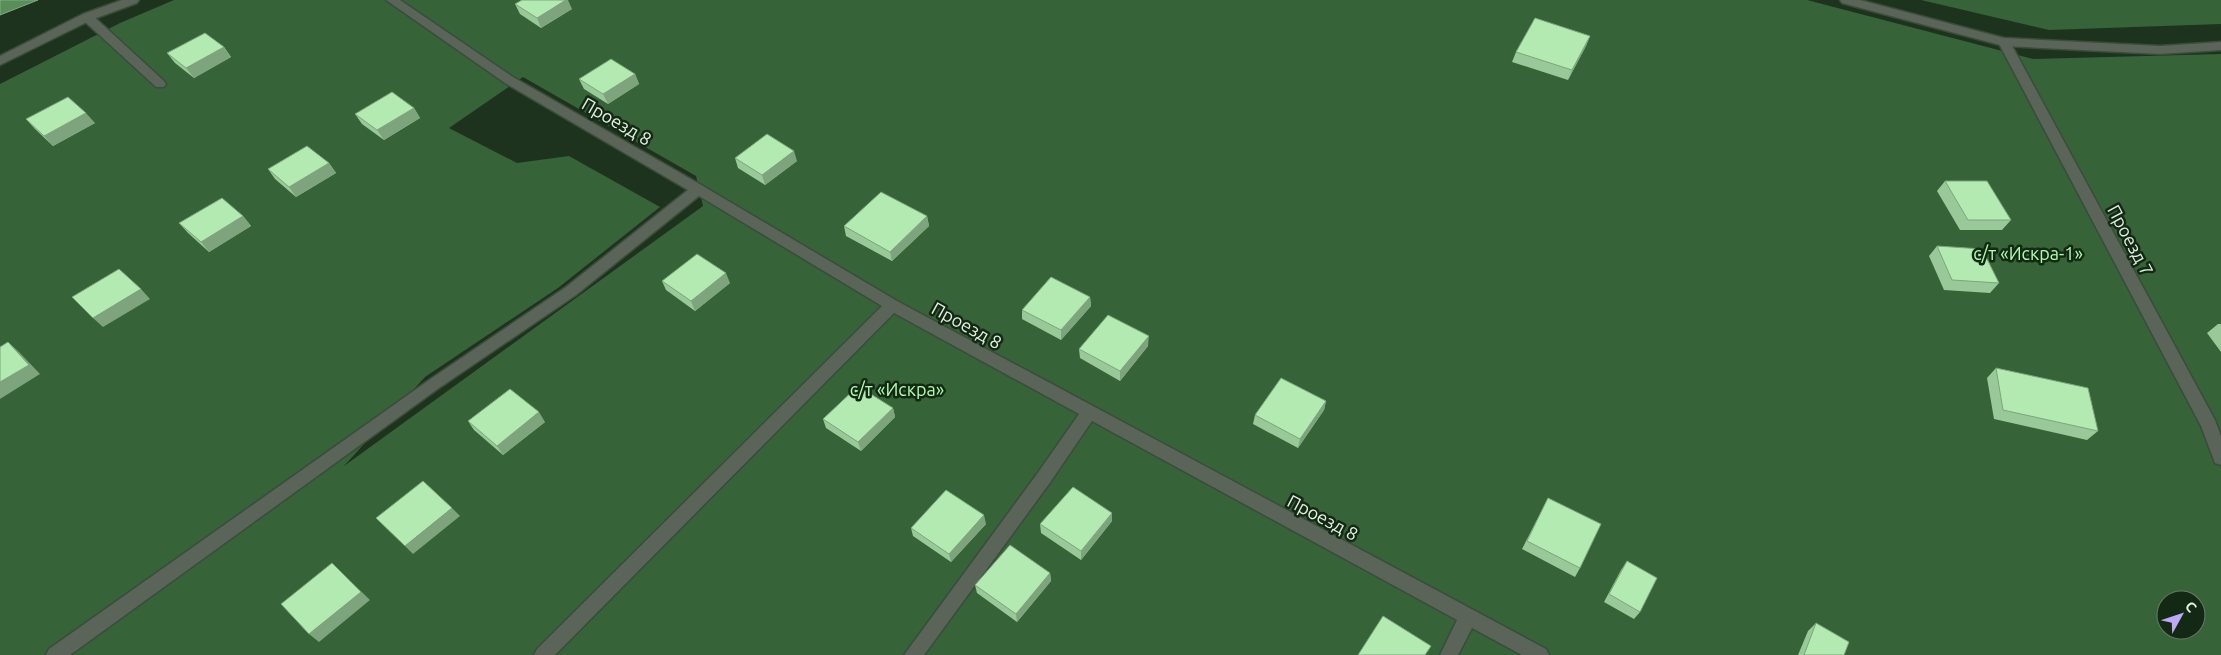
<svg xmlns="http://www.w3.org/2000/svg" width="2221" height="655" viewBox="0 0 2221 655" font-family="Ubuntu,sans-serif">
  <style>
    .green { fill: #376338; fill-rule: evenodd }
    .water { fill: #598d5a; stroke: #82ab83 }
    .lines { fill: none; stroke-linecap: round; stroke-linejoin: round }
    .lane-casing { stroke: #394d39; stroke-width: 3 }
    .street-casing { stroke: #394d39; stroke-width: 3 }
    .lane { fill: #5a6459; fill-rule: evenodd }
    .street { fill: #5a6459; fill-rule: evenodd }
    .wall { fill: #99c999 }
    .shaded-wall { fill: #7da47d }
    .building { fill: #b2eab2; stroke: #7da47d }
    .labels { text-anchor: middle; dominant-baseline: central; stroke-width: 5; stroke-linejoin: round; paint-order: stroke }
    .street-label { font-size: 18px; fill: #e2f0e2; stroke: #132914 }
    .park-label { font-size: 18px; fill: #affbb0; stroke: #132914 }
  </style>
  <rect width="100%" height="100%" fill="#1d331d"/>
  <!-- green -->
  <path class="green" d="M 174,0 L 1807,0 L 2033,59 L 2221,54 L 2221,655 L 0,655 L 0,84 L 120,23 ZM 523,77 L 696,176 L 703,206 L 344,466 L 425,377 L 558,288 L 660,207 L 569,156 L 517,163 L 449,128 ZM 2166,600 L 2196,600 L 2196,630 L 2166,630 Z
    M 1921,0 L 2221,0 L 2221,24 L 2049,30 Z"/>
  <!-- water -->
  <path class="water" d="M 0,0 L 38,0 L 0,15 Z"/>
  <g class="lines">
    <!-- lane casing -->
    <g class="lane-casing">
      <path id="lane" d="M 386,0 L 400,0 L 513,77 L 703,186 L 897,301 L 1546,649 L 1549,655 L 1522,655 L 1472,628 L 1458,655 L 1440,655 L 1457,620 L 1092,421 L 1049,484 L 924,655 L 904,655 L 1037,474 L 1079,414 L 894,313 L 555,655 L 534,655 L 537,649 L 882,306 L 699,196 L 576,295 L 439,388 L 70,655 L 46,655 L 49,649 L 429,380 L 566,287 L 688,190 L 505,83 Z
        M 87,13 L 91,14 L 164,81 L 166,84 L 164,87 L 156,87 L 83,20 L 81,17 Z
        M 2004,38 L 2010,42 L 2215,420 L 2221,436 L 2221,465 L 2215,463 L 2201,426 L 1998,42 Z"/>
    </g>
    <!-- street casing -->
    <g class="street-casing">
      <path id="street" d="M 122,0 L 139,0 L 137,3 L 91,20 L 0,65 L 0,56 L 83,14 Z
        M 1840,0 L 1860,0 L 2004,38 L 2160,46 L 2221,42 L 2221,50 L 2160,54 L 2004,46 L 1842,3 Z"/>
    </g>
    <!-- lane -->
    <use href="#lane" class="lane"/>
    <!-- street -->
    <use href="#street" class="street"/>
  </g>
  <!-- wall -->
  <path class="wall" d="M 515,4 L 572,9 L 541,28 L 520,14 Z
    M 1590,36 L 1586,46 L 1568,80 L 1512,62 L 1516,52 Z
    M 224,47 L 231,57 L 194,78 L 175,63 L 167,53 Z
    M 635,74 L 639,84 L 608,104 L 584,89 L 579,79 Z
    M 414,108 L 420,118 L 384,140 L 362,124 L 355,114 Z
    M 26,119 L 95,123 L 53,146 L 35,129 Z
    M 735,158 L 797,161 L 765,185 L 738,168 Z
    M 329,163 L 336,173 L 296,197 L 275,179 L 268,169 Z
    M 1945,181 L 2011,220 L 2002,230 L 1960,230 L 1937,191 Z
    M 243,216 L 251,226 L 209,252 L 188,233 L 179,223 Z
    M 927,216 L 929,226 L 892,261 L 846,236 L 844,226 Z
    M 1937,246 L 1999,283 L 1990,293 L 1944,290 L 1929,256 Z
    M 662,281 L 730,283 L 695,311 L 666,290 Z
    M 1090,297 L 1091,306 L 1061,340 L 1022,319 L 1022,310 Z
    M 2218,324 L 2221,324 L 2221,352 L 2207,333 Z
    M 1148,346 L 1120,381 L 1080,358 L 1079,349 Z
    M 1996,368 L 2098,431 L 2087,440 L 1994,419 L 1987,378 Z
    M 1326,401 L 1324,410 L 1298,448 L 1253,424 L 1255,415 Z
    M 893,408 L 895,417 L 861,451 L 826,428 L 823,419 Z
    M 468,421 L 545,422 L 503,455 L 474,430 Z
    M 1548,498 L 1580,568 L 1575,577 L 1522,549 Z
    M 1112,513 L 1112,521 L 1081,560 L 1041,533 L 1040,524 Z
    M 986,524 L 951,562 L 913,536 L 911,528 Z
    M 1627,561 L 1640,612 L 1634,619 L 1604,602 L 1621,570 Z
    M 1050,573 L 1051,581 L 1017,622 L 977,593 L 975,585 Z
    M 1816,623 L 1844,655 L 1798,655 L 1808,631 Z"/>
  <!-- shaded-wall -->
  <path class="shaded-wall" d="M 566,0 L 568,0 L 572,9 L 541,28 L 537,18 Z
    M 1590,36 L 1586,46 L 1568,80 L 1572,70 Z
    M 224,47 L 231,57 L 194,78 L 186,68 Z
    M 635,74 L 639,84 L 608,104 L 603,94 Z
    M 414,108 L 420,118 L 384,140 L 377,130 Z
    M 86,113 L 95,123 L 53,146 L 44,136 Z
    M 794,151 L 797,161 L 765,185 L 762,175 Z
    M 329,163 L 336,173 L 296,197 L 289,187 Z
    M 243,216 L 251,226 L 209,252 L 201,242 Z
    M 927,216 L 929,226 L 892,261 L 890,252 Z
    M 726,273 L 730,283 L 695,311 L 691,301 Z
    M 141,289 L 150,299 L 103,327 L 93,318 Z
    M 1090,297 L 1091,306 L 1061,340 L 1061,330 Z
    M 1149,336 L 1148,346 L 1120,381 L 1120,371 Z
    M 8,342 L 19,352 L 40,374 L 0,399 L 0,382 Z
    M 1326,401 L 1324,410 L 1298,448 L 1300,439 Z
    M 893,408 L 895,417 L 861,451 L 858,442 Z
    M 539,412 L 545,422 L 503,455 L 497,446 Z
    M 452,508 L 460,516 L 413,554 L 405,546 Z
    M 1112,513 L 1112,521 L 1081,560 L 1081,551 Z
    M 984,515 L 986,524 L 951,562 L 949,554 Z
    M 332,563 L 370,600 L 319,642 L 309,634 Z
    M 1050,573 L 1051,581 L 1017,622 L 1016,614 Z"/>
  <!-- building -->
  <path class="building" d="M 522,0 L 566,0 L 537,18 L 515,4 Z
    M 1535,18 L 1590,36 L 1572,70 L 1516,52 Z
    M 205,33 L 224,47 L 186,68 L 167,53 Z
    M 611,59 L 635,74 L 603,94 L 579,79 Z
    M 392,92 L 414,108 L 377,130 L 355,114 Z
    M 68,97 L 86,113 L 44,136 L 26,119 Z
    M 767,134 L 794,151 L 762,175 L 735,158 Z
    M 307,146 L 329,163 L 289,187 L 268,169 Z
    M 1945,181 L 1987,181 L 2011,220 L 1968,220 Z
    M 881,192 L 927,216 L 890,252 L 844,226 Z
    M 222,198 L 243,216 L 201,242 L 179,223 Z
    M 1937,246 L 1982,249 L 1999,283 L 1952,280 Z
    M 697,254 L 726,273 L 691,301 L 662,281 Z
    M 119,269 L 141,289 L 93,318 L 72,297 Z
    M 1051,277 L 1090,297 L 1061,330 L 1022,310 Z
    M 1108,315 L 1149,336 L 1120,371 L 1079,349 Z
    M 8,342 L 29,365 L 0,382 L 0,347 Z
    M 1996,368 L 2088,388 L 2098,431 L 2003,410 Z
    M 1281,378 L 1326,401 L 1300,439 L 1255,415 Z
    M 858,386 L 893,408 L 858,442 L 823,419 Z
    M 510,389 L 539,412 L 497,446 L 468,421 Z
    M 423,481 L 452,508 L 405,546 L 376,518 Z
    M 1073,487 L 1112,513 L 1081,551 L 1040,524 Z
    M 946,490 L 984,515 L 949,554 L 911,528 Z
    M 1548,498 L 1601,524 L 1580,568 L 1527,541 Z
    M 1010,545 L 1050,573 L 1016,614 L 975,585 Z
    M 1627,561 L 1657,578 L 1640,612 L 1609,594 Z
    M 332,563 L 361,592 L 309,634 L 281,604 Z
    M 1383,616 L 1431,646 L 1425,655 L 1358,655 Z
    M 1816,623 L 1849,642 L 1844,655 L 1804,655 Z"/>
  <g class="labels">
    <!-- street labels -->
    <g class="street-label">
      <text transform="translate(617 121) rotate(30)">Проезд 8</text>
      <text transform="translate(2131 240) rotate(62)">Проезд 7</text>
      <text transform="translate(967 325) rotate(29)">Проезд 8</text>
      <text transform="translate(1323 517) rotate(28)">Проезд 8</text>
    </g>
    <!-- park labels -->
    <g class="park-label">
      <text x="2028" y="253">с/т «Искра-1»</text>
      <text x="897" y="389">с/т «Искра»</text>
    </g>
  </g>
  <!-- north arrow -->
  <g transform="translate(2181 615) rotate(50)"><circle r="24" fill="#132914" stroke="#667966"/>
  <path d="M0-4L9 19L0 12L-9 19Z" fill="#bcaaf6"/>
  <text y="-8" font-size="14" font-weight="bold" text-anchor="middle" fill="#e2f0e2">С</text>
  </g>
</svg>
